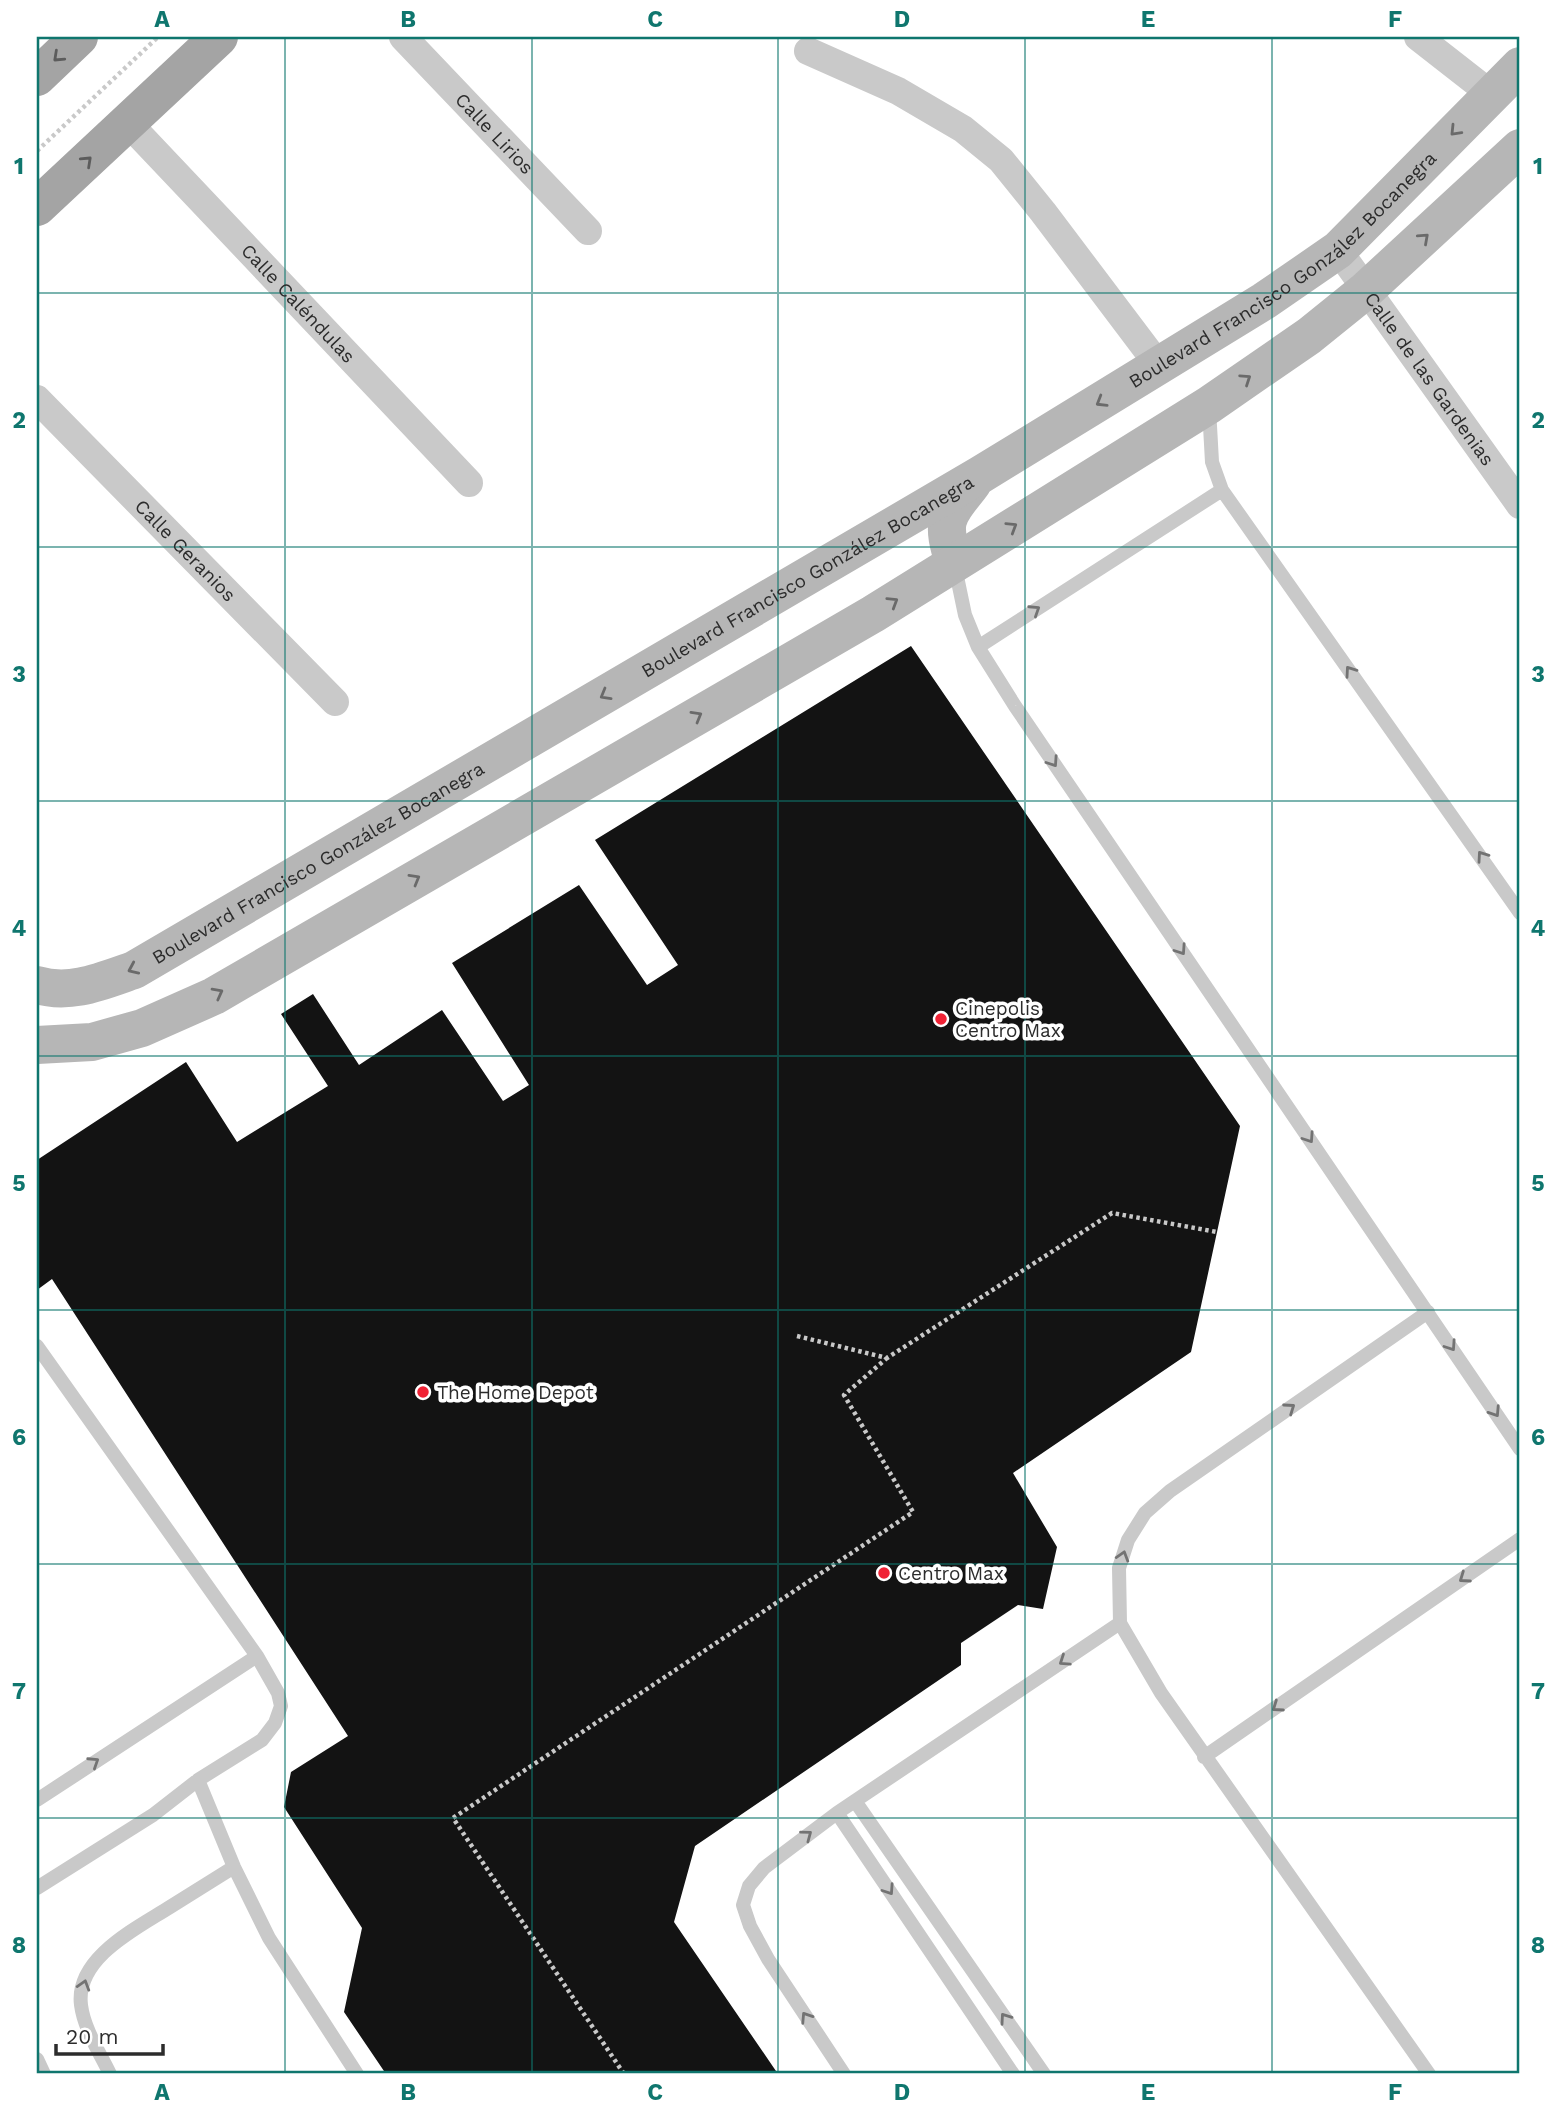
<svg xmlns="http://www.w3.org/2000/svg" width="1557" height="2111" viewBox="0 0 1557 2111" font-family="'Work Sans',sans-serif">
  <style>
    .building { fill: #131313 }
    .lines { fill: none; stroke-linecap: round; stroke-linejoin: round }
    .path { stroke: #c9c9c9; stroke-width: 4.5; stroke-dasharray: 3.5 3.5; stroke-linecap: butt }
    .lane { stroke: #c9c9c9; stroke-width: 14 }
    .street { stroke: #c9c9c9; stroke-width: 28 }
    .secondary { stroke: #b6b6b6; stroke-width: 38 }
    .primary { stroke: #a4a4a4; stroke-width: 38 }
    .oneway { stroke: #5c5c5c }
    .oneway2 { stroke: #6a6a6a }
    .oneway3 { stroke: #737373 }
    .grid { fill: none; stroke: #0f766e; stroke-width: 2; stroke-opacity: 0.55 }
    .poi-dot { fill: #f02235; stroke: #fff; stroke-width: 2.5 }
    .labels { text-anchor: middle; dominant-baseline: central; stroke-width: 7; stroke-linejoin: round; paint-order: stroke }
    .street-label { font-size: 19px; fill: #2c2c2c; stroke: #fff }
    .poi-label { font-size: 19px; fill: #2c2c2c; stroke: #fff; text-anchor: start }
    .neatline { fill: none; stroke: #0f766e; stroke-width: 2.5 }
    .grid-label { font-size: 23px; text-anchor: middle; font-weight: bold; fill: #0f766e }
  </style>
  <rect width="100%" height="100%" fill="#fff"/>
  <!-- building -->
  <path class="building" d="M 911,646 L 1240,1126 L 1191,1352 L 1013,1473 L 1057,1547 L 1043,1609 L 1018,1605 L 961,1643 L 961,1665 L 695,1846 L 674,1922 L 778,2074 L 386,2074 L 344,2012 L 362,1928 L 284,1807 L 291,1772 L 348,1736 L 52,1279 L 37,1290 L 37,1160 L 186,1062 L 237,1142 L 328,1086 L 281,1014 L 313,994 L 359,1065 L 442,1010 L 503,1101 L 529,1085 L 452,963 L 579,885 L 647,985 L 678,965 L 595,840 Z"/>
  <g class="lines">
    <!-- path -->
    <path class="path" d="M 37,151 L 158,37
      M 797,1336 L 887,1358 L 1112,1213 L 1217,1232
      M 624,2074 L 453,1818 L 913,1512 L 844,1395 L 887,1358"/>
    <!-- lane -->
    <path class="lane" d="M 1209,408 L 1212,462 L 1222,490 L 1520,913
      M 955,567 L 965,615 L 978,647 L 1015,706 L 1520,1449
      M 978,647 L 1222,490
      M 1428,1312 L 1170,1491 L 1145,1513 L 1128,1540 L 1119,1568 L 1120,1623 L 1161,1693 L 1429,2074
      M 37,1346 L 257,1656 L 278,1693 L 281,1706 L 275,1723 L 262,1740 L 198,1780 L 153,1815 L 37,1888
      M 1204,1757 L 1520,1539
      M 198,1780 L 234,1867 L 269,1938 L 357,2074
      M 37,1800 L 257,1656
      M 855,1801 L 1044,2074
      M 837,1813 L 1013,2074
      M 37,2059 L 44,2074
      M 110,2074 C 100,2053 84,2029 81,2005 C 75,1958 137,1928 170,1907 C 191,1894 213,1880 234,1867
      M 844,2074 L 768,1959 L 750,1926 L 743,1905 L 749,1886 L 764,1868 L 837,1813 L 1120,1623"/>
    <!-- street -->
    <g class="street">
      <path id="s1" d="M 403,37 L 588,231"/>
      <path d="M 1418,37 L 1491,94"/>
      <path d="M 808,51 L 898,91 L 963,129 L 1001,160 L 1043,212 L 1160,367"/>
      <path id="s2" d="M 128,123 L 469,483"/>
      <path id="s3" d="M 1338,250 L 1520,505"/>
      <path id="s4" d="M 37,399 L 335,702"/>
    </g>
    <!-- secondary -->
    <g class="secondary">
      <path d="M 954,563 C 941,521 945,518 972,484"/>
      <path id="s5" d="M 37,985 C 71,995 102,981 134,970 L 980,475 L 1264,301 L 1338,250 L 1520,66"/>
      <path d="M 37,1045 L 92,1042 L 142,1028 L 214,996 L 873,614 L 1209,405 L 1309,336 L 1366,290 L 1520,148"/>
    </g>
    <!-- primary -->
    <path class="primary" d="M 37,77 L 79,37
      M 37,207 L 219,37"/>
  </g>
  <!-- one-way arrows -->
  <defs><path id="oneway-chevron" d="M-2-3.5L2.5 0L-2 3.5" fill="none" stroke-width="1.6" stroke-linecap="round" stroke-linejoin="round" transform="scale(1.75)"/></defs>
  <g class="oneway">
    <use href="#oneway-chevron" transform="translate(58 57) rotate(137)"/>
    <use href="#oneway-chevron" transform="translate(87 161) rotate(-43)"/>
  </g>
  <g class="oneway2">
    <use href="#oneway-chevron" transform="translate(1455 131) rotate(134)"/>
    <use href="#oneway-chevron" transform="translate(1424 238) rotate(-42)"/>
    <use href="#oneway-chevron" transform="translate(1246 379) rotate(-34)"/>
    <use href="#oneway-chevron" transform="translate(1101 402) rotate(149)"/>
    <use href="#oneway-chevron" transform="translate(1012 527) rotate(-32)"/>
    <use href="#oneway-chevron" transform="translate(893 602) rotate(-32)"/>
    <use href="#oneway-chevron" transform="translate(605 695) rotate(150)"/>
    <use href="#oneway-chevron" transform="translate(697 716) rotate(-30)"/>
    <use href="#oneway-chevron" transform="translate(415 879) rotate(-30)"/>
    <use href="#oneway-chevron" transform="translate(133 969) rotate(156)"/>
    <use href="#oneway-chevron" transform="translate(218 993) rotate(-28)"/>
  </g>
  <g class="oneway3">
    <use href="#oneway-chevron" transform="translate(1035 610) rotate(-33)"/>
    <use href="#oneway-chevron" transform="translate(1350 671) rotate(-125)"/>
    <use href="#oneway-chevron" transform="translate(1053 762) rotate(56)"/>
    <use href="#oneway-chevron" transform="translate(1482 856) rotate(-125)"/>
    <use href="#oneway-chevron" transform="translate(1181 950) rotate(56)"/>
    <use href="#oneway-chevron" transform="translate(1309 1138) rotate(56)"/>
    <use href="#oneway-chevron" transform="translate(1451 1346) rotate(56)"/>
    <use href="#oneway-chevron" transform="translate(1290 1408) rotate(-35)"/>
    <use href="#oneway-chevron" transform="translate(1495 1412) rotate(57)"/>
    <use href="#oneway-chevron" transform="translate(1123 1556) rotate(-73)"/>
    <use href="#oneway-chevron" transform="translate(1464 1578) rotate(145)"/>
    <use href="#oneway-chevron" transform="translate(1064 1661) rotate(146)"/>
    <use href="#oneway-chevron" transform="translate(1277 1707) rotate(145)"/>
    <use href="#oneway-chevron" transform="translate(94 1762) rotate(-33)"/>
    <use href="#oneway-chevron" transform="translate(807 1835) rotate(-37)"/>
    <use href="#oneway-chevron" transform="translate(889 1890) rotate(56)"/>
    <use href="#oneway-chevron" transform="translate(84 1985) rotate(-73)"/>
    <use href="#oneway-chevron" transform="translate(806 2017) rotate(-123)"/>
    <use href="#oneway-chevron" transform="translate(1005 2018) rotate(-125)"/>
  </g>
  <!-- grid -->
  <path class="grid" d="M 285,37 L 285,2074M 532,37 L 532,2074M 778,37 L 778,2074M 1025,37 L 1025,2074M 1272,37 L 1272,2074M 37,293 L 1520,293M 37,547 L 1520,547M 37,801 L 1520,801M 37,1056 L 1520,1056M 37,1310 L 1520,1310M 37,1564 L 1520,1564M 37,1818 L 1520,1818"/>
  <!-- markers -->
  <g class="poi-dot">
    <circle cx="941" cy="1019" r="7"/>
    <circle cx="423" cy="1392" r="7"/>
    <circle cx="884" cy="1573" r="7"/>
  </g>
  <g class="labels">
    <!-- street labels -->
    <g class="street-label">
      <text stroke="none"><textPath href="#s1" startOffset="133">Calle Lirios</textPath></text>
      <text stroke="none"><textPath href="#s5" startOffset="1447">Boulevard Francisco González Bocanegra</textPath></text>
      <text stroke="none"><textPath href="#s2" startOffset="248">Calle Caléndulas</textPath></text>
      <text stroke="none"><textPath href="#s3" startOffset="158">Calle de las Gardenias</textPath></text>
      <text stroke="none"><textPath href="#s4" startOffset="212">Calle Geranios</textPath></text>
      <text stroke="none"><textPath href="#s5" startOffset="880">Boulevard Francisco González Bocanegra</textPath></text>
      <text stroke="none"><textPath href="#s5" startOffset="313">Boulevard Francisco González Bocanegra</textPath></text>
    </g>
    <!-- poi labels -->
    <g class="poi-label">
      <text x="955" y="1008">Cinepolis<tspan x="955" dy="22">Centro Max</tspan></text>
      <text x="437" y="1392">The Home Depot</text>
      <text x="898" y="1573">Centro Max</text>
    </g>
  </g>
  <!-- border -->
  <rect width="1557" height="2111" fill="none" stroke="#ffffff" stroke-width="77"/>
  <!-- scale -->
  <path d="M56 2044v10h107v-10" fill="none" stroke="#2c2c2c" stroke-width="3.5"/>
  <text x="66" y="2044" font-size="21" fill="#2c2c2c" stroke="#ffffff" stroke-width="5" paint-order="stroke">20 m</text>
  <rect x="38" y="38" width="1480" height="2034" class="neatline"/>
  <g class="grid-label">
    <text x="162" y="27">A</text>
    <text x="408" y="27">B</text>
    <text x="655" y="27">C</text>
    <text x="902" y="27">D</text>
    <text x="1148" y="27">E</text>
    <text x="1395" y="27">F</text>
    <text x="19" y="174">1</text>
    <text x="1538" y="174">1</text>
    <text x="19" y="428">2</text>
    <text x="1538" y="428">2</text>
    <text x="19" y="682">3</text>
    <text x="1538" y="682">3</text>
    <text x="19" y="936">4</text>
    <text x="1538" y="936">4</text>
    <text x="19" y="1191">5</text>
    <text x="1538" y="1191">5</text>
    <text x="19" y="1445">6</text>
    <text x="1538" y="1445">6</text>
    <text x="19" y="1699">7</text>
    <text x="1538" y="1699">7</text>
    <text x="19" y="1953">8</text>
    <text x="1538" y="1953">8</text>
    <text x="162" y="2100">A</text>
    <text x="408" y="2100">B</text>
    <text x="655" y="2100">C</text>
    <text x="902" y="2100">D</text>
    <text x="1148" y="2100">E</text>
    <text x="1395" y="2100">F</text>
  </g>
</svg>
